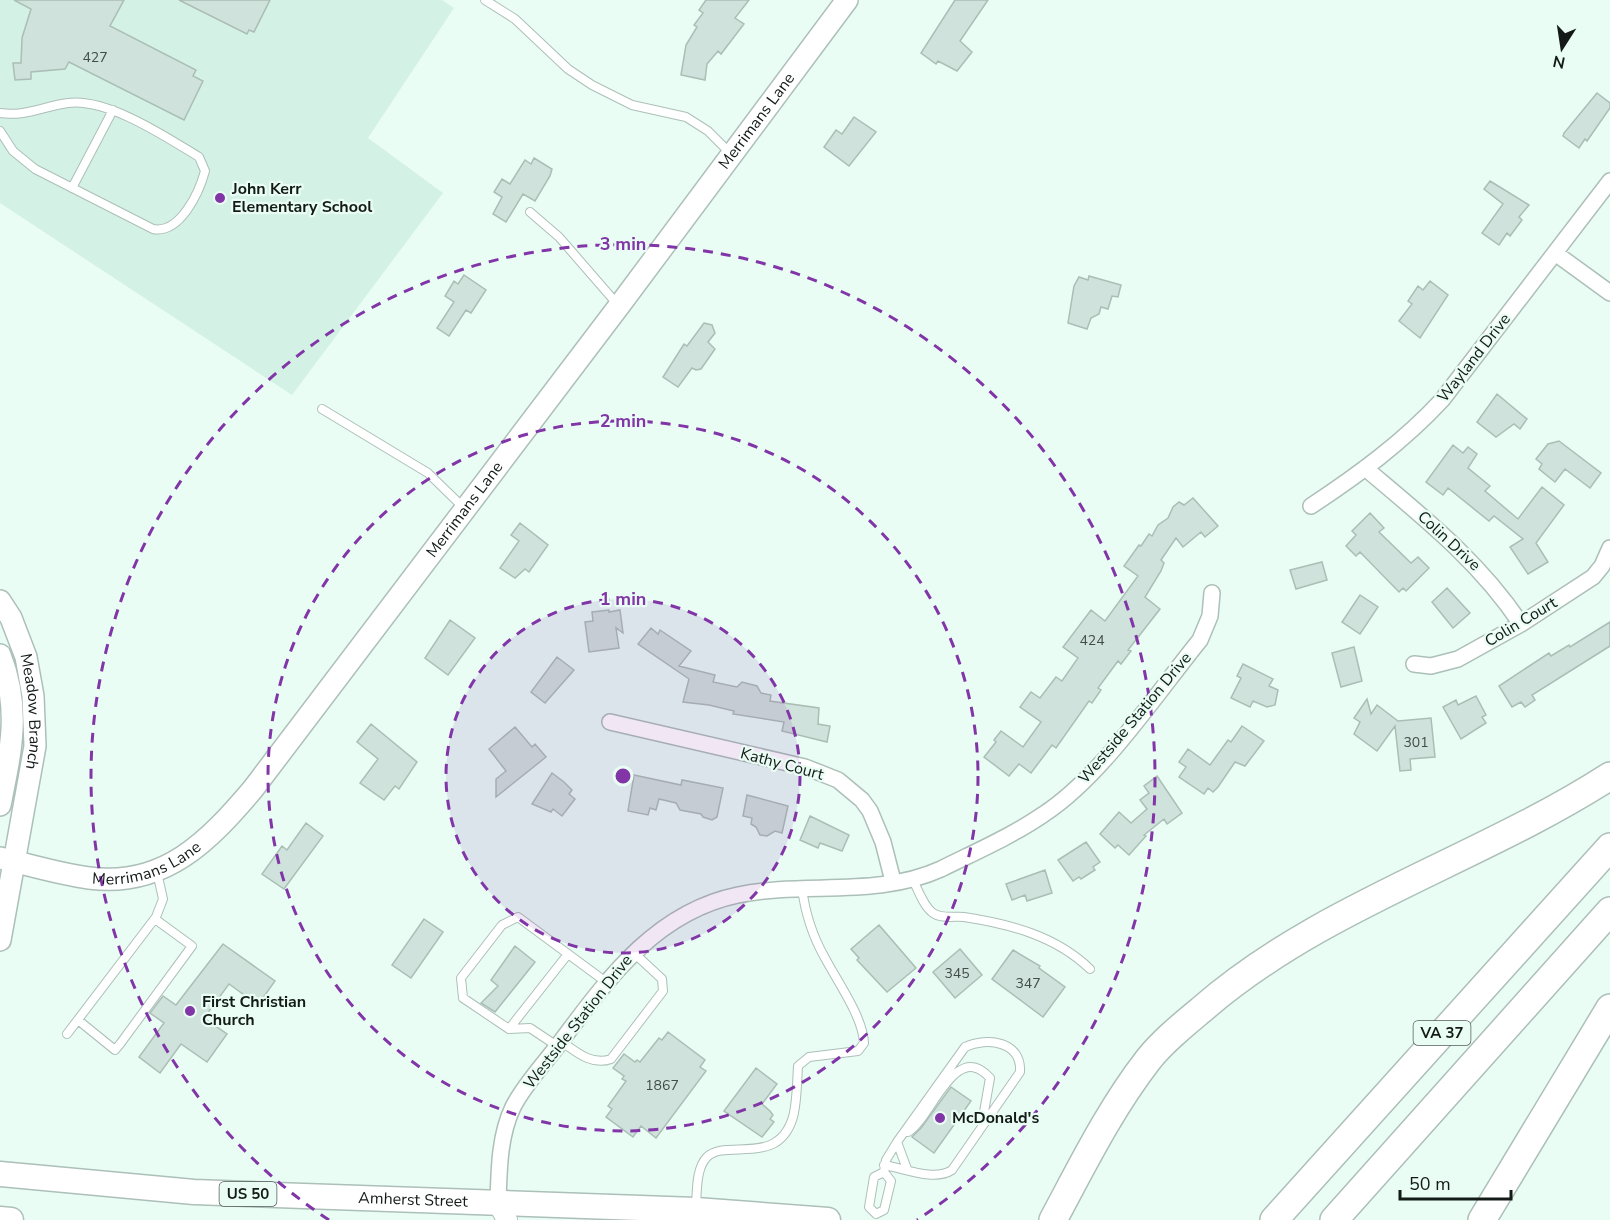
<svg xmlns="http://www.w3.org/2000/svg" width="1610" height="1220" viewBox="0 0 1610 1220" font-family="'Nunito Sans',sans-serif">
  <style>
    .built { fill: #d4f1e6 }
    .building { fill: #cfe2db; stroke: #aabeb6; stroke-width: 1.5 }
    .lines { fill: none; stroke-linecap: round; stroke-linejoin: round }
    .service-casing { stroke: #acbfb8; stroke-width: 10 }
    .minor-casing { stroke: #acbfb8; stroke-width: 18 }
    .tertiary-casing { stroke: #acbfb8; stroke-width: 22 }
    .secondary-casing { stroke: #acbfb8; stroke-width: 24 }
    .primary-casing { stroke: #acbfb8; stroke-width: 27 }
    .motorway-casing { stroke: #acbfb8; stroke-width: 30 }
    .service { stroke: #fff; stroke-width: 8 }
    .minor { stroke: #fff; stroke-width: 15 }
    .tertiary { stroke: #fff; stroke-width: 20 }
    .secondary { stroke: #fff; stroke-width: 21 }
    .primary { stroke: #fff; stroke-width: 24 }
    .motorway { stroke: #fff; stroke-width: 27 }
    .ring { fill: none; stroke: #8135a7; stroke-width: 3; stroke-dasharray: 10 8 }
    .poi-dot { fill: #8135a7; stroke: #e9fdf5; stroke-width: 2 }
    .labels { text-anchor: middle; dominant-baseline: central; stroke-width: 4.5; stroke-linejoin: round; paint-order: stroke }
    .number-label { font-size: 14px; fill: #424c49 }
    .shield { fill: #e9fdf5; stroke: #535e5a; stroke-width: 1.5 }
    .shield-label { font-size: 15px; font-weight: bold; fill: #131a18 }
    .street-label { font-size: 16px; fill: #131a18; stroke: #e9fdf5 }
    .poi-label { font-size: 16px; font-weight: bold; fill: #131a18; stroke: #e9fdf5; text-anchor: start }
    .centre { fill: #8135a7; stroke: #e9fdf5; stroke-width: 3 }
    .ring-label { font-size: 18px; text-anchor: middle; font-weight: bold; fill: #8135a7; stroke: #e9fdf5; stroke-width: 4.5; stroke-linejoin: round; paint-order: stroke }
  </style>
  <rect width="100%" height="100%" fill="#e9fdf5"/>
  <!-- built -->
  <path class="built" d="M 0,0 L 442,0 L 454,8 L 368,138 L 443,193 L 292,395 L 0,203 Z"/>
  <!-- building -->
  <path class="building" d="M 14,0 L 124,0 L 110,26 L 196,70 L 193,76 L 203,81 L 184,120 L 69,62 L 65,69 L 31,72 L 31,79 L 15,80 L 13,63 L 21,63 L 22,38 L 31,9 Z
    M 179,0 L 270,0 L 254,32 L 249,30 L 247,34 Z
    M 706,0 L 749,0 L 735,18 L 744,24 L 721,54 L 718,51 L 707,64 L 705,80 L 681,75 L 686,45 L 697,27 L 694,25 L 703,13 L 699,10 Z
    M 955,0 L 988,0 L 960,41 L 972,52 L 957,71 L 938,61 L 936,64 L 921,53 Z
    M 1597,93 L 1610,103 L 1610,108 L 1587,141 L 1585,139 L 1579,148 L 1563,136 L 1564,133 Z
    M 854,117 L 876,132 L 849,166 L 824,147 L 836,130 L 842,134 Z
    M 534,158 L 552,169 L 550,176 L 535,201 L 523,194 L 506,222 L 493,214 L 502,197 L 494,192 L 502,179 L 510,184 L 525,160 L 531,164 Z
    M 1490,181 L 1529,205 L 1519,217 L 1522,220 L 1510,236 L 1507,233 L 1499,245 L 1482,233 L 1503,204 L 1484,189 Z
    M 464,275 L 486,290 L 471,313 L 466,310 L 449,336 L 437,328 L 454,302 L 445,296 L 454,281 L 458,284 Z
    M 1089,276 L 1121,285 L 1118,297 L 1112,296 L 1108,309 L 1101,307 L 1099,314 L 1091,318 L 1087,329 L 1068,323 L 1074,286 L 1079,277 L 1088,280 Z
    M 1430,281 L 1448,295 L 1420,338 L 1399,321 L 1412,304 L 1408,301 L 1418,286 L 1423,290 Z
    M 704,323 L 712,325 L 715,333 L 708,342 L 715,349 L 701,369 L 696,370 L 692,368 L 678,387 L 663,377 L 684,344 L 687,346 Z
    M 1497,394 L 1527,419 L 1520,429 L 1514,424 L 1496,437 L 1477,422 Z
    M 1559,441 L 1601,473 L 1590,488 L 1565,469 L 1555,482 L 1539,469 L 1542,464 L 1536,459 L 1548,444 Z
    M 1453,445 L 1463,453 L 1468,447 L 1477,454 L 1468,468 L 1490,486 L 1485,491 L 1518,519 L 1542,487 L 1564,505 L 1536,543 L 1548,562 L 1528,574 L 1510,547 L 1523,539 L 1494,516 L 1489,521 L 1448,488 L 1443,495 L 1426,482 Z
    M 1193,498 L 1218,526 L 1205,537 L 1201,532 L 1183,547 L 1176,538 L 1161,560 L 1164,563 L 1161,571 L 1145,597 L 1160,609 L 1128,650 L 1131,651 L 1121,664 L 1118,661 L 1098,688 L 1101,690 L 1092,703 L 1089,701 L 1056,748 L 1052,745 L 1031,773 L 1019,764 L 1009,776 L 984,757 L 996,742 L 994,740 L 1001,731 L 1023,747 L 1041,722 L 1020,707 L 1031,692 L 1040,698 L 1056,677 L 1062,681 L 1078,658 L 1063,647 L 1091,610 L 1105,621 L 1138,576 L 1124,566 L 1139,545 L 1141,546 L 1149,534 L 1152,536 L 1158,525 L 1168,518 L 1173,507 L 1179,502 L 1184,505 Z
    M 1370,513 L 1384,528 L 1379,532 L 1411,563 L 1418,557 L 1429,568 L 1406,591 L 1403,588 L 1399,592 L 1360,552 L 1356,556 L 1346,546 L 1356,535 L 1352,531 Z
    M 520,523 L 548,545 L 529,572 L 525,569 L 515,578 L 500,568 L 519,541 L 511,535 Z
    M 1322,562 L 1327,580 L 1296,589 L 1290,570 Z
    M 1447,588 L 1470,613 L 1453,628 L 1432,602 Z
    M 1360,595 L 1378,607 L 1360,634 L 1342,622 Z
    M 609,610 L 609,612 L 620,610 L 623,633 L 616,628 L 619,648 L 589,652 L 585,622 L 593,621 L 592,612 Z
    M 450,620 L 475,638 L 448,675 L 425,658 Z
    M 1610,622 L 1610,646 L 1532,695 L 1535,700 L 1525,707 L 1521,702 L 1512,707 L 1499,686 L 1549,653 L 1551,656 L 1569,645 L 1570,647 Z
    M 651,628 L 658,634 L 660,630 L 691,651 L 679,666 L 715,675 L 713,682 L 737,687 L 742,682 L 757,686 L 761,693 L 771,695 L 770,701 L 819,708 L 818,724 L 830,726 L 827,742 L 782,731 L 784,722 L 733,714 L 734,711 L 709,705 L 683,702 L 689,679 L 638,644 Z
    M 1354,647 L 1362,681 L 1341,687 L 1332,653 Z
    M 557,657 L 574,670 L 545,703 L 531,692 Z
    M 1243,664 L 1273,679 L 1269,686 L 1278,690 L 1275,705 L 1267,707 L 1253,701 L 1250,707 L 1231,698 L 1241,678 L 1237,676 Z
    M 1476,696 L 1486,715 L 1482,717 L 1486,723 L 1461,739 L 1443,707 L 1456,700 L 1458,705 Z
    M 1367,699 L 1371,714 L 1377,705 L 1398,721 L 1431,718 L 1435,757 L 1410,759 L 1411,770 L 1400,771 L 1395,726 L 1377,751 L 1354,734 L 1360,722 L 1354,718 Z
    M 371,724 L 417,762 L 399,789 L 395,786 L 384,800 L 360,783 L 378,759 L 357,742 Z
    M 1242,726 L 1264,741 L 1245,766 L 1235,762 L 1218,787 L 1213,792 L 1208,788 L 1204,794 L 1179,777 L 1186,767 L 1179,762 L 1188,749 L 1210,765 L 1228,740 L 1231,742 Z
    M 515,727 L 532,747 L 535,744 L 546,757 L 496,797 L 496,779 L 506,771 L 489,749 Z
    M 552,773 L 564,782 L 572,790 L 569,794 L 575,799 L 562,816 L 553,809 L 551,812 L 532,804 Z
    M 634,775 L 681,785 L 682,780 L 723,788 L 717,817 L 712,820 L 703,817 L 701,814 L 680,810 L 676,803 L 659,799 L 656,810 L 650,808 L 648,815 L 628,811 Z
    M 1157,776 L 1182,813 L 1167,824 L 1164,819 L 1144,835 L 1146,836 L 1129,855 L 1118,845 L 1115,848 L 1100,834 L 1119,812 L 1131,823 L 1147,809 L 1140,800 L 1149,793 L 1144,786 Z
    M 747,795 L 788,806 L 782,833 L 775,831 L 767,836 L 760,835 L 756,827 L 751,824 L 752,818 L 743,816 Z
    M 810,816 L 849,835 L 842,851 L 820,843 L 818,848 L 800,840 Z
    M 306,823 L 323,836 L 284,889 L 262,874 L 282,846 L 287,850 Z
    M 1086,842 L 1100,862 L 1093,867 L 1095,870 L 1081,879 L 1079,877 L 1073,881 L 1058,860 Z
    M 1045,870 L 1052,893 L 1027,901 L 1025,895 L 1012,900 L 1006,884 Z
    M 424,919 L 443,932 L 411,978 L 392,965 Z
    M 879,925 L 916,968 L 887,992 L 857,960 L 859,958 L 851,949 Z
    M 223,944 L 275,981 L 258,1005 L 229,984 L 204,1018 L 227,1034 L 207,1062 L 181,1044 L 160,1073 L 139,1057 L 164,1023 L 150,1013 L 163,996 L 176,1005 Z
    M 515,946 L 535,962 L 495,1012 L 481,1003 L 498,986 L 491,980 Z
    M 960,949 L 982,975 L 955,998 L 933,972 Z
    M 1013,950 L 1040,966 L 1039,968 L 1065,987 L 1043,1017 L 992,979 Z
    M 668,1032 L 705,1060 L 700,1067 L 706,1071 L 656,1138 L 641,1126 L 633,1137 L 606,1117 L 612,1109 L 608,1106 L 626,1081 L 622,1079 L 624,1076 L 613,1068 L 624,1054 L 635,1062 L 637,1060 L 640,1062 L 659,1038 L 662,1040 Z
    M 756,1068 L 777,1084 L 762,1104 L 770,1111 L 773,1115 L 770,1119 L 774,1122 L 762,1137 L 724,1111 Z
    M 951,1087 L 971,1101 L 934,1153 L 912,1137 L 921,1128 Z"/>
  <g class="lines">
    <!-- service casing -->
    <g class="service-casing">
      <path id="service" d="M 485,0 L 515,19 L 568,69 L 592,85 L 632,105 L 686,117 L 708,131 L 730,153
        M 0,113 C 24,117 45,106 68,103 C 108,98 166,137 199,157 L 205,171 C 199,193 180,234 153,229 L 35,169 L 13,151 L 0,131
        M 72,188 L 113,110
        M 530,212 L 559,237 L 618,305
        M 322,409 L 428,473 L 464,508
        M 912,878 C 918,889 923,906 933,913 C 941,919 955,916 964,917 C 1010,924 1056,936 1090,969
        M 78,1020 L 115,1050 L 120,1044 L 192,946 L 155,919
        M 509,1029 L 568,954
        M 67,1034 L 156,917 L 163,899 L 157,872
        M 561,1041 C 576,1052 592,1066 611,1059 L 663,991 L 662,979 L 634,953
        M 557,1046 L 530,1028 L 509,1029 L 463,998 L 461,978 L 502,925 L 518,917 L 606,982
        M 908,1132 C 931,1119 955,1038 990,1078 L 982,1123
        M 884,1165 C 904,1168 934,1182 952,1170 L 1020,1072 C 1022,1041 987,1037 965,1047 L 897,1142 L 907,1169
        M 696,1206 C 697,1191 696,1168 707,1157 C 726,1138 778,1168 793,1117 C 797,1102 797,1083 798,1066 L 809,1057 L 858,1051 L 864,1043 C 863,1017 837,981 825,958 C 813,937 805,912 802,888
        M 876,1214 L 884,1210 L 891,1181 L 884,1172 L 886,1160 L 897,1142
        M 876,1214 L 869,1207 L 874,1177 L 884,1172"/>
    </g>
    <!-- minor casing -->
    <g class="minor-casing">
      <path id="minor" d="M 1555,253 L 1610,293
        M 1365,468 C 1423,517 1479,561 1521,624
        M 1311,506 C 1358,475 1403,442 1442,400 L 1610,181
        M 1414,664 L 1431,666 L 1458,659 L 1521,624 L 1593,577 L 1602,566 L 1610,548
        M 610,722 L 805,767 L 838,780 L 862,800 L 870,811 L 883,842 L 893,881
        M 498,1203 C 499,1171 499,1136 513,1107 C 524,1085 544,1064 559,1044 C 607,980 655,912 738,895 C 804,881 877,898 941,869 C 975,852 1012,836 1044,814 C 1102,776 1156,694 1200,640 L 1210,616 L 1212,593"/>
    </g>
    <!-- tertiary casing -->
    <g class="tertiary-casing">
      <path id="tertiary" d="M 498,1203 L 507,1220"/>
    </g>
    <!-- secondary casing -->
    <g class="secondary-casing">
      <g id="secondary">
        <path id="s1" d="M 0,601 L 11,618 L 26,657 L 33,696 L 35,746 L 0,940"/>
        <path d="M 0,655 C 21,708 11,751 0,805"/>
        <path id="s2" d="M 0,858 C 30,865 59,874 89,878 C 164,888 209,841 253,789 L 619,306 L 847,0"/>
      </g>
    </g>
    <!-- primary casing -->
    <g class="primary-casing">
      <g id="primary">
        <path id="s3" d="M 0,1174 L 194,1192 L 696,1210 L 828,1220"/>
        <path d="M 0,1219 L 11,1220"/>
      </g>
    </g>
    <!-- motorway casing -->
    <g class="motorway-casing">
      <path id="motorway" d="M 1053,1220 C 1082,1166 1110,1109 1148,1060 C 1163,1041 1183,1025 1201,1010 C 1320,906 1478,861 1610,776
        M 1274,1220 L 1610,847
        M 1334,1220 L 1610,911
        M 1482,1220 L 1610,1008"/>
    </g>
    <!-- service -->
    <use href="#service" class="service"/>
    <!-- minor -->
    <use href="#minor" class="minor"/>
    <!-- tertiary -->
    <use href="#tertiary" class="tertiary"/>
    <!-- secondary -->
    <use href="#secondary" class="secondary"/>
    <!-- primary -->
    <use href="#primary" class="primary"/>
    <!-- motorway -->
    <use href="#motorway" class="motorway"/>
  </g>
  <!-- distance rings -->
  <circle cx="623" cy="776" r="177" fill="#8135a7" fill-opacity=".12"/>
  <g class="ring">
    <circle cx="623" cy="776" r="177"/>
    <circle cx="623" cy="776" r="355"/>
    <path d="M329 1220A532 532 0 1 1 917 1220"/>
  </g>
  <!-- markers -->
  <g class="poi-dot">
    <circle cx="220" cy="198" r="6"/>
    <circle cx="190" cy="1011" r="6"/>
    <circle cx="940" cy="1118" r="6"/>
  </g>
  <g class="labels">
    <!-- number labels -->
    <g class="number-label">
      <text x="95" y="57">427</text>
      <text x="1092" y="640">424</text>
      <text x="1416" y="742">301</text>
      <text x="957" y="973">345</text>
      <text x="1028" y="983">347</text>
      <text x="662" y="1085">1867</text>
    </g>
    <!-- shield labels -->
    <g class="shield">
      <rect x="1413.5" y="1021" width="57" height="24" rx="4.5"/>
      <rect x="219.5" y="1182" width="57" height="24" rx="4.5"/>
    </g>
    <g class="shield-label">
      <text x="1442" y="1033">VA 37</text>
      <text x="248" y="1194">US 50</text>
    </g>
    <!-- street labels -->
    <g class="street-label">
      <text stroke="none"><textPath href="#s2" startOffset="1124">Merrimans Lane</textPath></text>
      <text transform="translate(1474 358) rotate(-52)">Wayland Drive</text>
      <text stroke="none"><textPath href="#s2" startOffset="638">Merrimans Lane</textPath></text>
      <text transform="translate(1449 541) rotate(43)">Colin Drive</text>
      <text transform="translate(1521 622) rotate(-31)">Colin Court</text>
      <text stroke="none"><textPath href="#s1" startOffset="117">Meadow Branch</textPath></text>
      <text transform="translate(1135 718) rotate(-50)">Westside Station Drive</text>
      <text transform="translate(782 764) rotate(15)">Kathy Court</text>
      <text stroke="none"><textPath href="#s2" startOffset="152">Merrimans Lane</textPath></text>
      <text transform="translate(578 1022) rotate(-52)">Westside Station Drive</text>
      <text stroke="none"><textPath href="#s3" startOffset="414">Amherst Street</textPath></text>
    </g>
    <!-- poi labels -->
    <g class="poi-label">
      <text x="232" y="189">John Kerr<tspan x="232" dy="18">Elementary School</tspan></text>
      <text x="202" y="1002">First Christian<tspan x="202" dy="18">Church</tspan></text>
      <text x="952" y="1118">McDonald's</text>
    </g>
  </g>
  <circle cx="623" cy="776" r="9" class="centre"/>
  <g class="ring-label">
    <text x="623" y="250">3 min</text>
    <text x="623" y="427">2 min</text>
    <text x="623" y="605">1 min</text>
  </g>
  <!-- north arrow -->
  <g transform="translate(1562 48) rotate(192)" stroke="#e9fdf5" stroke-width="4.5" paint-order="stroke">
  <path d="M0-4.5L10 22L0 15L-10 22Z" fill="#131a18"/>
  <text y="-9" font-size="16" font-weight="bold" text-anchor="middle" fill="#131a18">N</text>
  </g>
  <!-- scale -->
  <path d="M1400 1190v9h111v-9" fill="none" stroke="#131a18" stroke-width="3"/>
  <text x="1409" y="1190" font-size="18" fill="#131a18" stroke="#e9fdf5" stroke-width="4.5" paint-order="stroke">50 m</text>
</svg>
